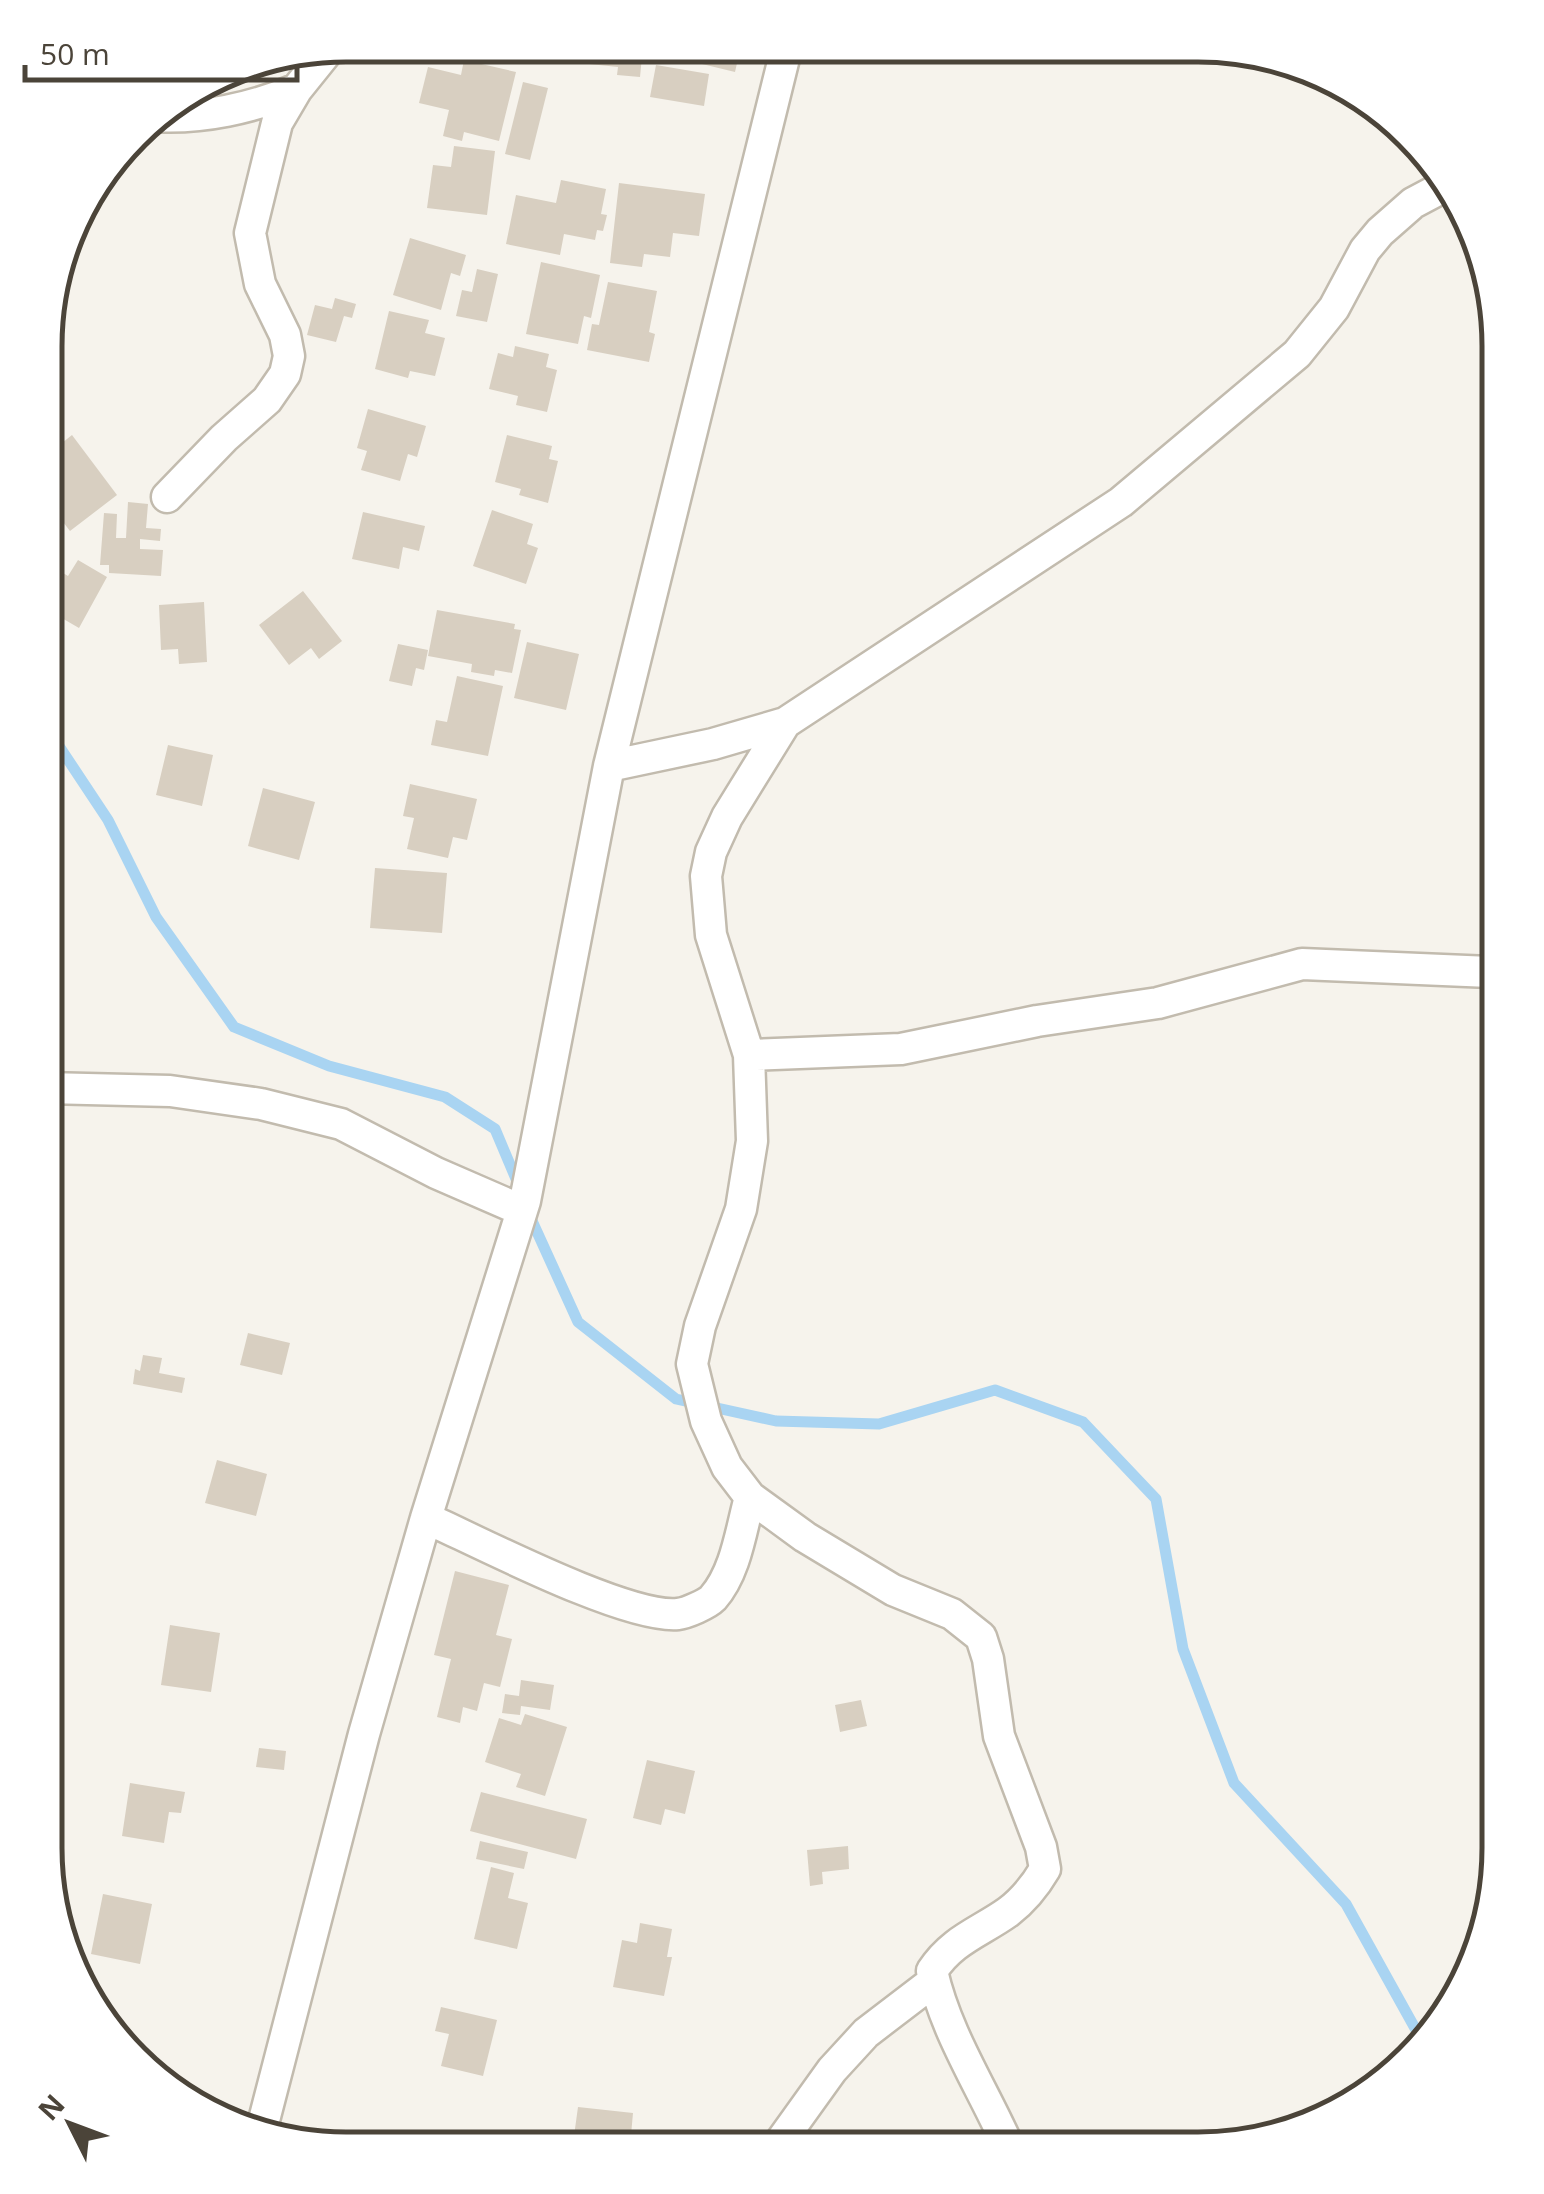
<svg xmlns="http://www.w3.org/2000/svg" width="1544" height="2194" viewBox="0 0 1544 2194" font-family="'Open Sans',sans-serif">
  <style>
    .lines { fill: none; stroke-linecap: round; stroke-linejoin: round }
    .stream { stroke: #a9d4f2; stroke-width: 11 }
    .building { fill: #d8cfc1 }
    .minor-casing { stroke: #c2bbae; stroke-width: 35 }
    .minor { stroke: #fff; stroke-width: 30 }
    .rim { fill: none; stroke: #4b4439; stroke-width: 5 }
  </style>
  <rect width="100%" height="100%" fill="#f6f3ec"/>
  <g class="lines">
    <!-- stream -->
    <path class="stream" d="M 47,728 L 108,820 L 156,917 L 234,1027 L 329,1066 L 445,1097 L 495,1129 L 519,1186
      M 528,1212 L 578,1322 L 676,1399 L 776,1421 L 879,1424 L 995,1390 L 1083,1422 L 1156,1499 L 1183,1649 L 1234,1783 L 1346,1904 L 1421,2039"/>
  </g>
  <!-- building -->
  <path class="building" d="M 571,46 L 643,46 L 640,77 L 617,75 L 618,67 L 570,62 Z
    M 682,46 L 741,46 L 735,72 L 702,64 L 704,55 L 682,50 Z
    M 464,60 L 516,72 L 499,141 L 464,132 L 462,141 L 443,136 L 449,110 L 419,103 L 428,67 L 461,75 Z
    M 656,65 L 709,74 L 704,106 L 650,97 Z
    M 226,75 L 220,96 L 193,93 L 211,83 Z
    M 523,82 L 548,88 L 530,160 L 505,154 Z
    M 454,146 L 495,151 L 487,215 L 427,208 L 433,165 L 451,167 Z
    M 561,180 L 606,189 L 601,214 L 607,215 L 603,231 L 597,230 L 595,240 L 564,234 L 560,255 L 506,244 L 516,195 L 556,203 Z
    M 619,183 L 705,194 L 699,236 L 673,233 L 670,257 L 644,254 L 642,267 L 610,263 Z
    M 410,238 L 466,255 L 460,276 L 451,273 L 441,310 L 393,295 Z
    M 541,262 L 600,275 L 591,318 L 584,316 L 578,344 L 526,334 Z
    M 477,269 L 498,274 L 487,322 L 456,316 L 462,290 L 472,292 Z
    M 608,282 L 657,291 L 649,332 L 655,334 L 649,362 L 587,350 L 592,324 L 599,325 Z
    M 335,298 L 356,304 L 352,318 L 344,316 L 336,342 L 307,335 L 315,305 L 332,309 Z
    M 389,311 L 429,320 L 425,333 L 445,338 L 435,376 L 410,371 L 408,378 L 375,369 Z
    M 515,346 L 549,354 L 546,367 L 557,370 L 547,412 L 516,405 L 518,396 L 489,389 L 498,353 L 513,357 Z
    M 368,409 L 426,426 L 417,457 L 408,454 L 400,481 L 361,470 L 367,451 L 357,448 Z
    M 72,435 L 117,495 L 70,531 L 47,501 L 61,491 L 47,473 L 47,455 Z
    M 507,435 L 552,446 L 549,459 L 558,461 L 548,503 L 519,495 L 521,489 L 495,482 Z
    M 128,502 L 148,504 L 146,528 L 161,529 L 160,541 L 140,539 L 140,549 L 163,550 L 161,576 L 109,573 L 109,565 L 100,565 L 104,513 L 117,514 L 116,538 L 126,538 Z
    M 492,510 L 533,524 L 527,544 L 538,548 L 526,584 L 473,566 Z
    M 363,512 L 425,526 L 419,551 L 403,547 L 399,569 L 352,559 Z
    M 78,560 L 107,577 L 79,628 L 60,617 L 64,608 L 47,598 L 48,564 L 68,576 Z
    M 303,591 L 342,641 L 319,659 L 311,648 L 289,665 L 259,625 Z
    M 204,602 L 207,662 L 179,664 L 178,649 L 161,650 L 159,605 Z
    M 437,610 L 515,624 L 514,629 L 521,630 L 512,673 L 495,670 L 494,676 L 471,672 L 472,664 L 428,656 Z
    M 527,642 L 579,654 L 566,710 L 514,698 Z
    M 398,644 L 428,650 L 424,670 L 416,668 L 412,686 L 389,681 Z
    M 457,676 L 503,686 L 488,756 L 431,745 L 436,720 L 447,722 Z
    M 168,745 L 213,755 L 202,806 L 156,795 Z
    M 410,784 L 477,799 L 467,840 L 453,837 L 448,858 L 407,849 L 414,818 L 403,816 Z
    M 263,788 L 315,802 L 299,860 L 248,846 Z
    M 1493,867 L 1499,867 L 1499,913 L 1493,913 Z
    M 375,868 L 447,873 L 442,933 L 370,928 Z
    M 248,1333 L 290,1343 L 282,1375 L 240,1365 Z
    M 143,1355 L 162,1358 L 159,1373 L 185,1378 L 182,1393 L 133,1384 L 135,1369 L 140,1371 Z
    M 217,1460 L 267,1474 L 256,1516 L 205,1503 Z
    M 455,1571 L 509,1585 L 496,1635 L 512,1639 L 500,1687 L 484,1683 L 477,1711 L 463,1707 L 460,1723 L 437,1717 L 451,1659 L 434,1655 Z
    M 170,1625 L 220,1633 L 211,1692 L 161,1685 Z
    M 521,1680 L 554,1685 L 550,1710 L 521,1706 L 520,1715 L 502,1713 L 505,1694 L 519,1696 Z
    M 861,1700 L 867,1726 L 840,1732 L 835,1705 Z
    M 525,1714 L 567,1727 L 545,1796 L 516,1787 L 521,1774 L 485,1762 L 499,1718 L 521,1725 Z
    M 259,1748 L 286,1751 L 284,1770 L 256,1767 Z
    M 647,1760 L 695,1771 L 685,1814 L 665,1809 L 661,1825 L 633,1818 Z
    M 130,1783 L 185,1792 L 181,1813 L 169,1812 L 164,1843 L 122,1836 Z
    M 481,1792 L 587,1819 L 576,1859 L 470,1831 Z
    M 480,1841 L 528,1852 L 524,1869 L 476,1859 Z
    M 848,1846 L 849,1869 L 822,1872 L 823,1884 L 810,1886 L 807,1850 Z
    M 491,1867 L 514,1873 L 508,1898 L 528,1903 L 517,1949 L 474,1939 Z
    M 103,1894 L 152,1904 L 140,1964 L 91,1954 Z
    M 640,1923 L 672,1929 L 667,1957 L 672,1957 L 664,1996 L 613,1987 L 622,1940 L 637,1943 Z
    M 441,2007 L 497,2020 L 483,2076 L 441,2066 L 449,2034 L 435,2031 Z
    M 578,2107 L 633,2113 L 631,2135 L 624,2134 L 622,2147 L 594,2147 L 595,2139 L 574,2136 Z
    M 338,2131 L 376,2138 L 374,2147 L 335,2147 Z"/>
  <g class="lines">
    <!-- minor casing -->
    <g class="minor-casing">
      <path id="minor" d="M 154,116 C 202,119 253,108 297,89
        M 167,497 L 224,438 L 267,400 L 285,374 L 289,356 L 285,335 L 260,284 L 250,233 L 277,123 L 297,89 L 330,48
        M 785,723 L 727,817 L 711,852 L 706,876 L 711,935 L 749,1055 L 752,1141 L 741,1209 L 700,1326 L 692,1364 L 706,1421 L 727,1467 L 750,1497 L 805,1537 L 893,1590 L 952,1614 L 981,1637 L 988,1659 L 999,1736 L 1041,1847 L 1045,1869 C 1035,1886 1024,1900 1008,1912 C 980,1932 952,1940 932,1971 C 946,2034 983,2089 1009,2148
        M 609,766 L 713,744 L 785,723 L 1121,502 L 1297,354 L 1334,308 L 1365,250 L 1380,232 L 1413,203 L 1445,186
        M 749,1055 L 901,1049 L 1037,1021 L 1158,1003 L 1302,964 L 1490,972
        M 46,1088 L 170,1091 L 261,1104 L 341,1124 L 436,1173 L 521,1210
        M 426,1518 C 479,1542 627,1619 678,1614 C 687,1613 707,1604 713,1598 C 736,1572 741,1530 750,1497
        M 262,2128 L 364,1734 L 426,1518 L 525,1201 L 609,766 L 787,46
        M 776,2148 L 832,2070 L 866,2033 L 934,1981"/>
    </g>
    <!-- minor -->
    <use href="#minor" class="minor"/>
  </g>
  <!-- crop -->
  <path d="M0 0H1544V2194H0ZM346 62H1198A284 284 0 0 1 1482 346V1848A284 284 0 0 1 1198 2132H346A284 284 0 0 1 62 1848V346A284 284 0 0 1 346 62Z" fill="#fff" fill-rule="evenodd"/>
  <path class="rim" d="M346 62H1198A284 284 0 0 1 1482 346V1848A284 284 0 0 1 1198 2132H346A284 284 0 0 1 62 1848V346A284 284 0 0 1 346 62Z"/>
  <!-- north arrow -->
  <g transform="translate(70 2124) rotate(312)" stroke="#ffffff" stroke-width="8" paint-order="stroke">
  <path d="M0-8L18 38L0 25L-18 38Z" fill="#4b4439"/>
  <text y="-15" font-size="28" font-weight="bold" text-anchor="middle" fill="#4b4439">N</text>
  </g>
  <!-- scale -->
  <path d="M25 65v15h272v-15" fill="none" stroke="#4b4439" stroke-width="5"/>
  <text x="40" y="65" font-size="30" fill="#4b4439" stroke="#ffffff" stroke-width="8" paint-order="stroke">50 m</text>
</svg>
